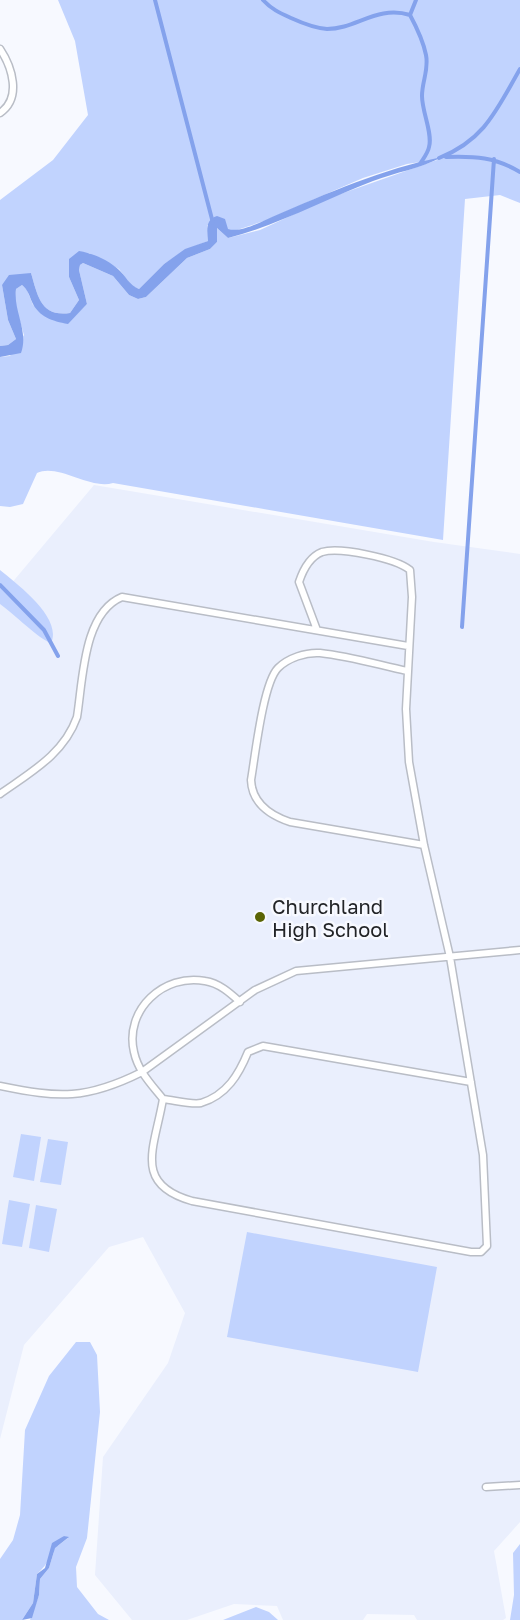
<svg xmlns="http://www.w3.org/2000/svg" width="520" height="1620" viewBox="0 0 520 1620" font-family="'Golos Text',sans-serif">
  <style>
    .built { fill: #eaeffd }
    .green { fill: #c1d3fe }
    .water { fill: #84a2ec }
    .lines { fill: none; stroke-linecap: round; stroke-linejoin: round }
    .stream { stroke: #84a2ec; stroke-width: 4 }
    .lane-casing { stroke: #b9bdc6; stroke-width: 9 }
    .lane { stroke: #fff; stroke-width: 6 }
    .poi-dot { fill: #5a6405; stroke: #f7f9ff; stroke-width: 2 }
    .labels { text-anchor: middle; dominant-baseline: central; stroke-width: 5; stroke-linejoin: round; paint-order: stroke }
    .poi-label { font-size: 20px; fill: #222427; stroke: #f7f9ff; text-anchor: start }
  </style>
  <rect width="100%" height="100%" fill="#f7f9ff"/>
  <!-- built -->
  <path class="built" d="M 94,485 L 434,542 L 520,554 L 520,1522 L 494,1551 L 506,1618 L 503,1620 L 417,1620 L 414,1615 L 367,1614 L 363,1620 L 283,1620 L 277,1606 L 234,1604 L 187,1620 L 132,1620 L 95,1575 L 103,1457 L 168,1363 L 185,1313 L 143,1237 L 109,1247 L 24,1345 L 0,1439 L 0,597 Z"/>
  <!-- green -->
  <path class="green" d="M 58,0 L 520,0 L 520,203 L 500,195 L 465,199 L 443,540 L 113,483 C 90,490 58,463 37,473 L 23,504 L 10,507 L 0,506 L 0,357 L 10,356 L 24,335 L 14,301 L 16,289 L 22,285 L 27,290 L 33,305 L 68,323 L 87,304 L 79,270 L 80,265 L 83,263 L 113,276 L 129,295 L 138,299 L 146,297 L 187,258 L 210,249 L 217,242 L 217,228 L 228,238 L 260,230 L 329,198 L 440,159 L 407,164 L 363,178 L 264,221 L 234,231 L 207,225 L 208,241 L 185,250 L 164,264 L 139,289 L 132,286 L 119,269 L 89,253 L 69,277 L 79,300 L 70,313 C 41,317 38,297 31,273 L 2,285 L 8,320 L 16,339 L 8,345 L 0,346 L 0,200 L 53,160 L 88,115 L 75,41 Z
    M 0,570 C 17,584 63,618 51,643 C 40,640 13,613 0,604 Z
    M 21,1134 L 41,1137 L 34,1181 L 13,1177 Z
    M 48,1139 L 68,1142 L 61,1185 L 40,1182 Z
    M 9,1200 L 30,1204 L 22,1247 L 2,1244 Z
    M 36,1205 L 57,1209 L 49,1252 L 29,1248 Z
    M 247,1232 L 437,1267 L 418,1372 L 227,1337 Z
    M 76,1342 L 90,1342 L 97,1355 L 100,1412 L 87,1538 L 76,1567 L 77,1587 L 98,1614 L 109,1620 L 30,1620 L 39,1595 L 40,1579 L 49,1568 L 55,1548 L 68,1538 L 64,1536 C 55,1548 47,1566 37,1574 L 33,1603 L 22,1620 L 0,1620 L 0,1559 L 13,1540 L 20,1515 L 25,1430 L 49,1376 Z
    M 520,1544 L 520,1620 L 510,1620 L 514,1595 L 513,1553 Z
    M 256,1607 L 269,1612 L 278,1620 L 223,1620 Z"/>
  <!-- water -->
  <path class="water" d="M 442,157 C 420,169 396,172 373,181 C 324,200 278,225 228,238 L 217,228 L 217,242 L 210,249 L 187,258 L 146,297 L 138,299 L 129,295 L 113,276 L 83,263 L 80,265 L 79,270 L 87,304 L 68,324 C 52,321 39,317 32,302 C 29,295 28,290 22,285 L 16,289 C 13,311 29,331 21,353 L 0,357 L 0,346 L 8,345 L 16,339 L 8,320 L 2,285 L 9,275 L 31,273 C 38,297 41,317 70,313 L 79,300 L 69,277 L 69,259 L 79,251 C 92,253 108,260 118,269 C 126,276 129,285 139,289 L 164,264 L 185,249 L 208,241 C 207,230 205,220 217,216 L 225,219 L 228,229 C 240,233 261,222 272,217 C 328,193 382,169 442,157 Z
    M 64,1536 L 69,1537 L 55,1548 L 49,1568 L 40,1579 L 39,1595 L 32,1618 L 22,1620 L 33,1603 L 37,1574 L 45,1568 L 52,1543 Z"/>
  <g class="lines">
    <!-- stream -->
    <path class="stream" d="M 155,0 L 213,223
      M 263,0 C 271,9 280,13 291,18 C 302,23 314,28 327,29 C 356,29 377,5 410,15
      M 416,0 L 410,15 C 417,28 423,40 426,55 C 429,70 422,81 422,96 C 422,112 433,134 429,147 C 428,153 423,159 420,164
      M 446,157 C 475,156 495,157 520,172
      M 439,158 C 485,140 497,109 520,69
      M 0,585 L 44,630 L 58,656
      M 462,627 L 494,159"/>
    <!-- lane casing -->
    <g class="lane-casing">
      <path id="lane" d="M 0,49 C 12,67 22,98 0,113
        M 407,671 C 379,665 349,656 320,653 C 306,652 288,658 278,668 C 263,683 255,757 251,780 C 252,803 269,815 290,822 L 424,845
        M 0,794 C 31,772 64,754 77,717 C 83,680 83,613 122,597 L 408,646
        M 240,1002 C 230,993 219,983 205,981 C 164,973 124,1010 134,1052 C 138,1071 151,1084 163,1099 C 155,1147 132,1184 192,1201 L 471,1252 L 481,1252 L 487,1246 L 483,1155 L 450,957 L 424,845 L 409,762 L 406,709 L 412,597 L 410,570 C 395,558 340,547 322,552 C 309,557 303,570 299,582 L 317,630
        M 0,1086 C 59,1098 86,1100 142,1072 L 255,990 L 296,971 L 520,950
        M 163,1099 C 174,1100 191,1105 201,1103 C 227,1095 239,1074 248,1052 L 263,1046 L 471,1082
        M 486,1487 L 520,1485"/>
    </g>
    <!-- lane -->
    <use href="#lane" class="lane"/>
  </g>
  <!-- markers -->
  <circle class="poi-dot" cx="260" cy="917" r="6"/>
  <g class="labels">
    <!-- poi labels -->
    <g class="poi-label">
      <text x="272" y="906">Churchland<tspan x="272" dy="23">High School</tspan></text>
    </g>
  </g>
</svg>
